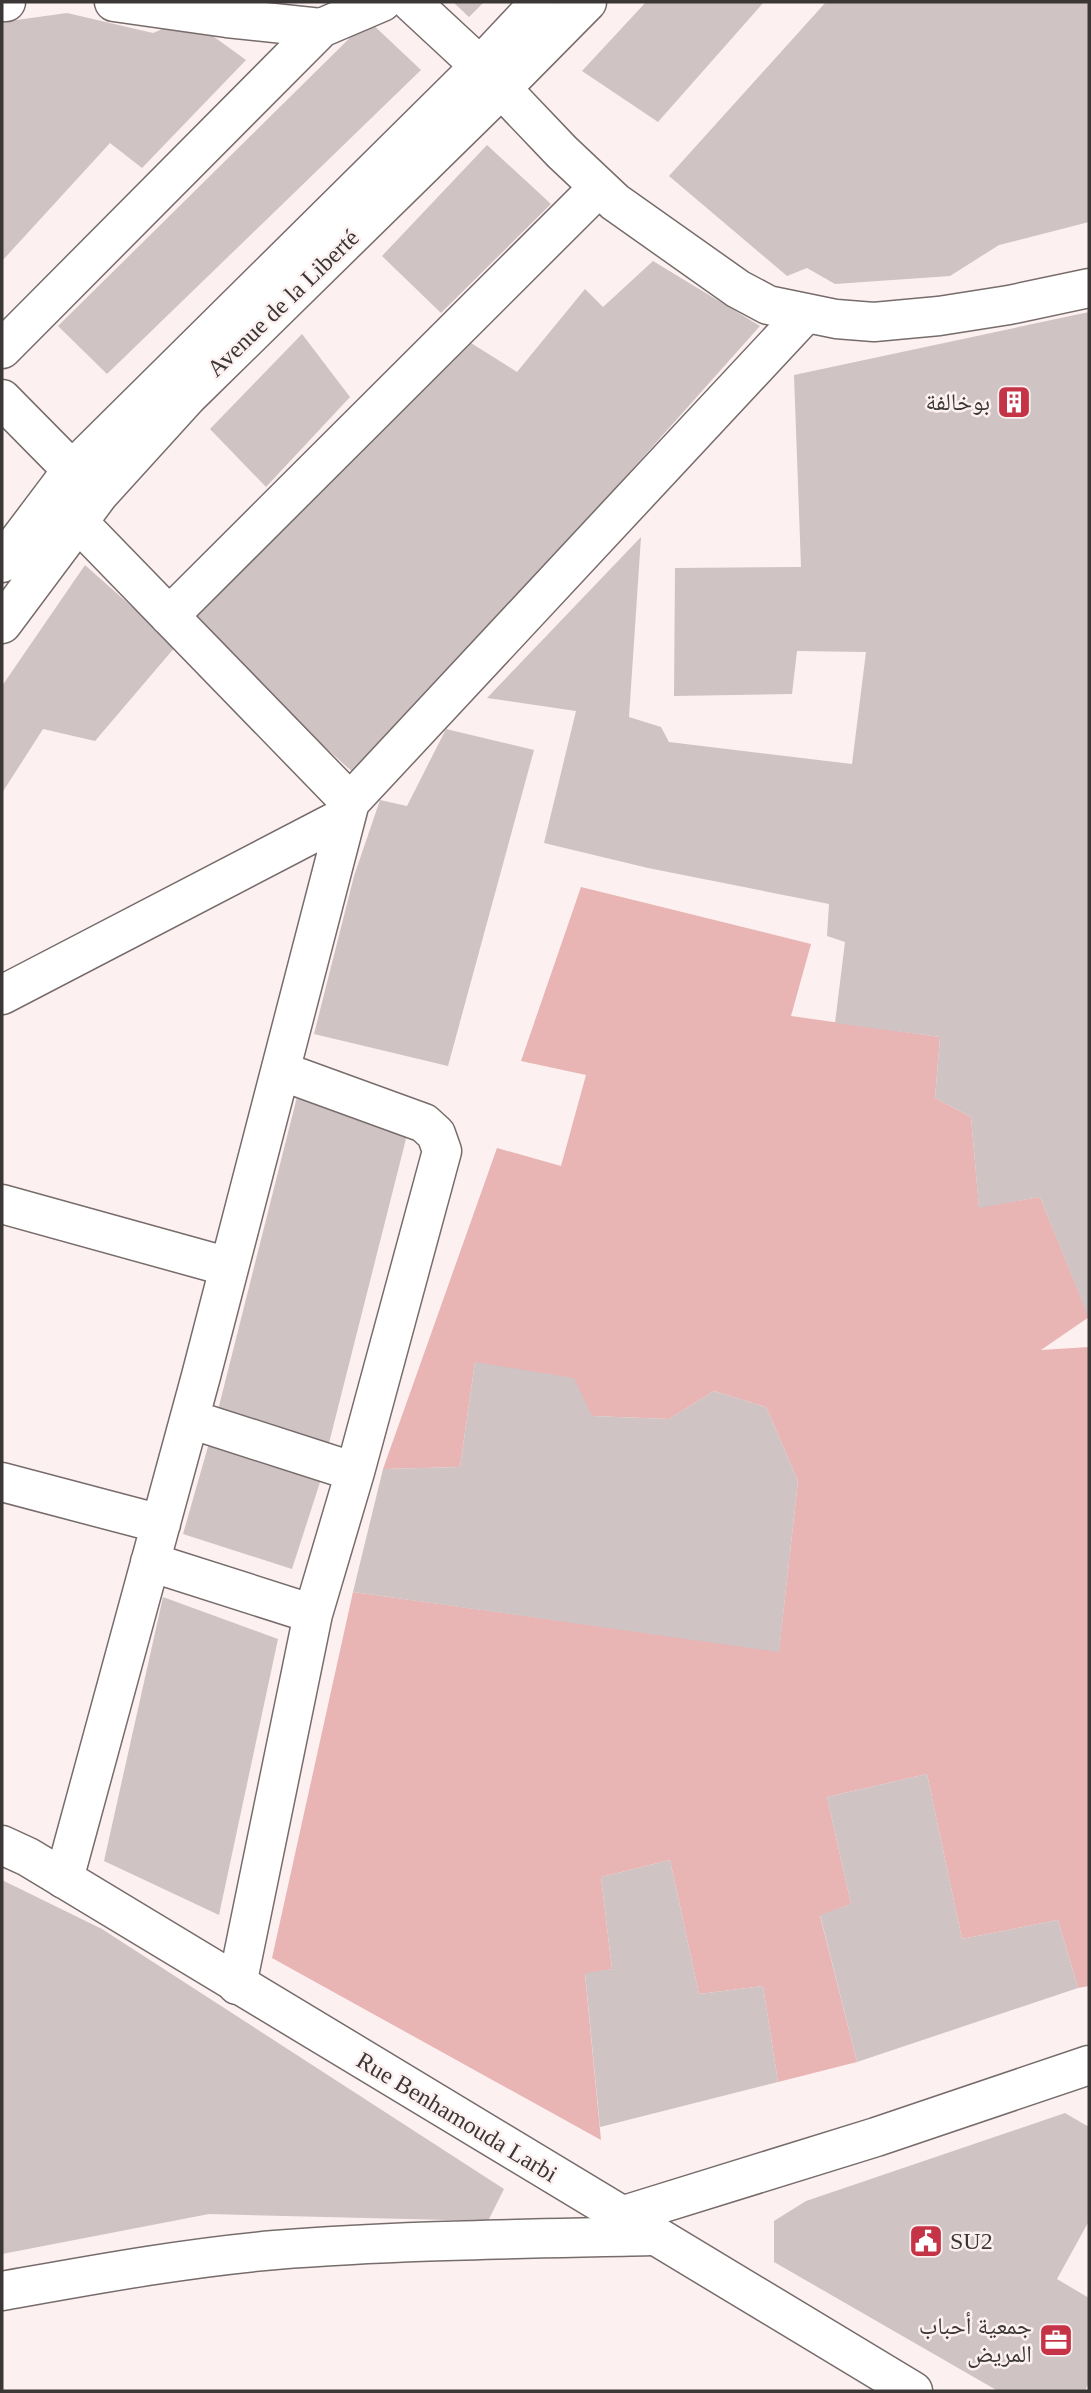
<svg xmlns="http://www.w3.org/2000/svg" width="1091" height="2393" viewBox="0 0 1091 2393" font-family="'Times New Roman','Noto Naskh Arabic',serif">
  <style>
    .green { fill: #e8b4b4 }
    .building { fill: #cfc3c3 }
    .lines { fill: none; stroke-linecap: round; stroke-linejoin: round }
    .street-casing { stroke: #776c6c; stroke-width: 41 }
    .secondary-casing { stroke: #776c6c; stroke-width: 41 }
    .street { stroke: #fff; stroke-width: 38 }
    .secondary { stroke: #fff; stroke-width: 38 }
    .labels { text-anchor: middle; dominant-baseline: central; stroke-width: 5; stroke-linejoin: round; paint-order: stroke }
    .street-label { font-size: 24px; fill: #3c3737; stroke: #fdf0f0 }
    .poi-label { font-size: 24px; fill: #3c3737; stroke: #fdf0f0; text-anchor: end }
  </style>
  <rect width="100%" height="100%" fill="#fdf0f0"/>
  <!-- green -->
  <path class="green" d="M 581,887 L 811,944 L 791,1016 L 940,1037 L 935,1098 L 971,1117 L 979,1207 L 1040,1197 L 1089,1317 L 1041,1350 L 1089,1347 L 1089,1986 L 1078,1988 L 1058,1920 L 962,1939 L 927,1774 L 827,1797 L 851,1904 L 820,1916 L 857,2062 L 778,2082 L 763,1986 L 699,1994 L 670,1860 L 601,1877 L 612,1969 L 585,1974 L 601,2140 L 272,1958 L 353,1592 L 779,1651 L 798,1481 L 766,1407 L 714,1391 L 669,1419 L 592,1416 L 475,1362 L 460,1467 L 383,1469 L 497,1148 L 561,1166 L 586,1075 L 521,1061 Z"/>
  <!-- building -->
  <path class="building" d="M 453,2 L 484,2 L 469,17 Z
    M 646,2 L 764,2 L 658,122 L 582,71 Z
    M 826,2 L 1089,2 L 1089,222 L 999,245 L 950,276 L 835,284 L 807,268 L 787,276 L 669,176 Z
    M 67,13 L 153,33 L 188,18 L 246,60 L 142,168 L 110,143 L 2,261 L 2,22 Z
    M 368,20 L 421,70 L 107,374 L 58,326 Z
    M 487,145 L 551,204 L 441,313 L 382,256 Z
    M 653,261 L 760,326 L 358,777 L 184,619 L 463,338 L 517,372 L 585,289 L 603,307 Z
    M 1089,312 L 1089,1318 L 1040,1197 L 979,1208 L 971,1117 L 935,1098 L 940,1037 L 835,1023 L 845,942 L 827,936 L 829,904 L 648,868 L 544,843 L 576,711 L 487,698 L 641,537 L 629,717 L 661,727 L 669,742 L 852,764 L 866,652 L 797,651 L 792,694 L 674,696 L 675,568 L 801,567 L 794,375 Z
    M 302,334 L 350,397 L 266,487 L 210,429 Z
    M 85,565 L 176,646 L 95,741 L 43,729 L 2,793 L 2,686 Z
    M 446,729 L 534,750 L 448,1066 L 314,1034 L 354,876 L 380,800 L 407,806 Z
    M 299,1089 L 409,1127 L 327,1451 L 217,1414 Z
    M 475,1362 L 574,1378 L 592,1416 L 669,1419 L 714,1391 L 766,1407 L 798,1481 L 779,1652 L 353,1592 L 383,1469 L 460,1467 Z
    M 211,1436 L 322,1476 L 292,1569 L 183,1534 Z
    M 163,1597 L 278,1639 L 219,1915 L 104,1861 Z
    M 927,1774 L 962,1939 L 1058,1920 L 1078,1988 L 857,2062 L 820,1915 L 851,1904 L 827,1797 Z
    M 670,1860 L 699,1994 L 763,1986 L 778,2082 L 600,2127 L 585,1973 L 612,1969 L 601,1877 Z
    M 2,1880 L 102,1929 L 504,2189 L 488,2221 L 209,2214 L 2,2254 Z
    M 1065,2113 L 1089,2127 L 1089,2221 L 1057,2279 L 1089,2298 L 1089,2382 L 1085,2391 L 998,2391 L 774,2262 L 774,2221 L 806,2201 Z"/>
  <g class="lines">
    <!-- street casing -->
    <g class="street-casing">
      <path id="street" d="M 2,2 L 6,2
        M 114,2 L 227,18 L 321,28 L 382,2
        M 411,2 L 480,66 L 562,152 L 615,202 L 738,289 L 768,305 L 836,319 L 874,322 L 939,316 L 1009,305 L 1089,288
        M 2,349 L 321,28
        M 2,399 L 72,470 L 98,493
        M 78,522 L 350,802
        M 169,616 L 599,187
        M 2,995 L 346,816
        M 2,1204 L 229,1267
        M 190,1419 L 355,1472
        M 2,1482 L 161,1524
        M 150,1562 L 313,1614
        M 64,1879 L 201,1376 L 350,802 L 805,314
        M 237,1985 L 313,1614 L 355,1472 L 442,1151 L 436,1134 L 424,1123 L 281,1071
        M 621,2216 L 876,2137 L 1089,2065
        M 2,2291 C 92,2275 183,2258 275,2250 C 400,2240 526,2239 651,2236"/>
    </g>
    <!-- secondary casing -->
    <g class="secondary-casing">
      <path id="secondary" d="M 2,563 L 72,470 L 480,66 L 540,2
        M 2,624 L 99,494 L 188,396 L 501,89 L 587,2
        M 2,1845 L 28,1857 L 913,2391"/>
    </g>
    <!-- street -->
    <use href="#street" class="street"/>
    <!-- secondary -->
    <use href="#secondary" class="secondary"/>
  </g>
  <!-- icons -->
  <defs>
    <g id="building-square" transform="scale(1.75)"><rect x="-9" y="-9" width="18" height="18" rx="4" fill="#c43446" stroke="#fdf0f0"/><path d="M-4-6H4V6H1V3H-1V6H-4ZM-2.5-4.3h1.7v1.8h-1.7ZM.8-4.3h1.7v1.8H.8ZM-2.5-1h1.7V.8h-1.7ZM.8-1h1.7V.8H.8Z" fill="#fff"/></g>
    <g id="civic-square" transform="scale(1.75)"><rect x="-9" y="-9" width="18" height="18" rx="4" fill="#c43446" stroke="#fdf0f0"/><path d="M-.6-6.5H3V-4.5H.6V-3L4-1V1h2V6H-6V1h2V-1L-.6-3ZM-1.2 2.5V6h2.4V2.5Z" fill="#fff"/></g>
    <g id="office-square" transform="scale(1.75)"><rect x="-9" y="-9" width="18" height="18" rx="4" fill="#c43446" stroke="#fdf0f0"/><path d="M-6-3h4V-5.5h4V-3h4V5H-6ZM-1-4.5V-3h2v-1.5ZM-6 0V1H6V0Z" fill="#fff"/></g>
  </defs>
  <g fill-rule="evenodd">
    <use href="#building-square" x="1014" y="402"/>
    <use href="#civic-square" x="926" y="2241"/>
    <use href="#office-square" x="1056" y="2340"/>
  </g>
  <g class="labels">
    <!-- street labels -->
    <g class="street-label">
      <text transform="translate(283 303) rotate(-44)">Avenue de la Liberté</text>
      <text transform="translate(457 2117) rotate(31)">Rue Benhamouda Larbi</text>
    </g>
    <!-- poi labels -->
    <g class="poi-label">
      <text x="990" y="402">بوخالفة</text>
      <text x="950" y="2241" text-anchor="start">SU2</text>
      <text x="1032" y="2326">جمعية أحباب<tspan x="1032" dy="28">المريض</tspan></text>
    </g>
  </g>
  <!-- border -->
  <rect width="1091" height="2393" fill="none" stroke="#3c3737" stroke-width="7"/>
</svg>
